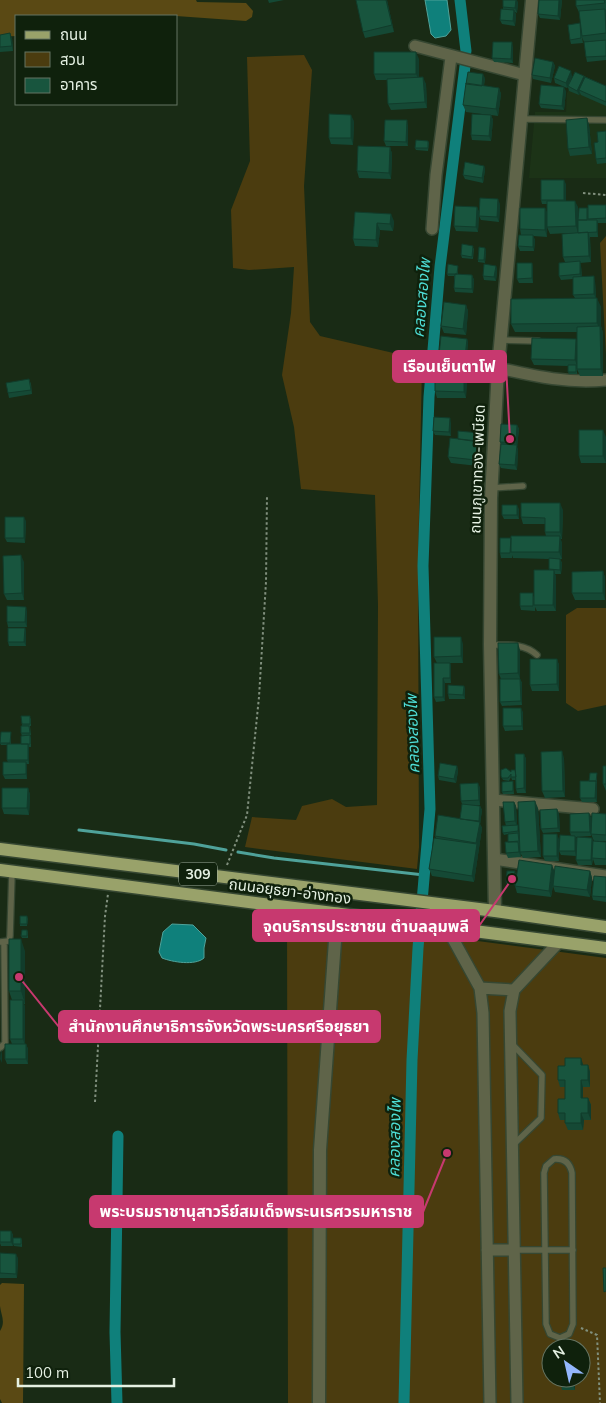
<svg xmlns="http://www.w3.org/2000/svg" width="606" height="1403" viewBox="0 0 606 1403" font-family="Mulish,'Noto Sans Thai',sans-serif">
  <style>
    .built { fill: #1c3317 }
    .green { fill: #4b3c0f; fill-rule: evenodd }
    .forest { fill: #5a4914 }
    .water { fill: #0f807b; stroke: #4fa29a }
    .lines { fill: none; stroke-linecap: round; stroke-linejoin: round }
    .stream { stroke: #4fa29a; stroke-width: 3 }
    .canal { stroke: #0f807b; stroke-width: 11 }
    .service-casing { stroke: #364732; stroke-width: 8 }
    .minor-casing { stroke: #364732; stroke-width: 14 }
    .tertiary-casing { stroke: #364732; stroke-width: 15 }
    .primary-casing { stroke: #364732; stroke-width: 15 }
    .path { stroke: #81907e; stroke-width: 2; stroke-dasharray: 2.5 2.5; stroke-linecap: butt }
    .service { stroke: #5f6449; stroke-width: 5.5 }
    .minor { stroke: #5f6449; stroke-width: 11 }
    .tertiary { stroke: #5f6449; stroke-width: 12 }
    .primary { stroke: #99a26a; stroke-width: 12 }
    .wall { fill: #154935 }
    .shaded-wall { fill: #113c2b }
    .building { fill: #18553e; stroke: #113c2b }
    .labels { text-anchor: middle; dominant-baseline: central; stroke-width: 5; stroke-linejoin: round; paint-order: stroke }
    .shield { fill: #0f210c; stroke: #a5b3a2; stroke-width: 1 }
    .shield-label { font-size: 14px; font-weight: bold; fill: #e5f1e3 }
    .street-label { font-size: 15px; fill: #e5f1e3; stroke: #0f210c }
    .water-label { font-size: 16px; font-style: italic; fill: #4eddd5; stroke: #0f210c }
    .leader { fill: none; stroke: #c7396f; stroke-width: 2 }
    .callout-dot { fill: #c7396f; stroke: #0f210c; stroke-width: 2 }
    .callout { fill: #c7396f; stroke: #c7396f; stroke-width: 2 }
    .callout-label { font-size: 16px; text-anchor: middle; font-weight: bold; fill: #fff }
  </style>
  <rect width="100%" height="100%" fill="#192b15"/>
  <!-- built -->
  <path class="built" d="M 576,75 L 606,88 L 606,178 L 529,178 L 535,112 L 566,112 L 567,93 Z"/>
  <!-- green -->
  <path class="green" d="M 304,55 L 312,70 L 304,186 L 310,322 L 320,336 L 415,358 L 422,365 L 418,566 L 419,847 L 417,869 L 245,847 L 252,817 L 296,820 L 302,806 L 332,799 L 346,807 L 377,805 L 378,605 L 375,495 L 301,489 L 294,427 L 282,375 L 291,313 L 294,267 L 249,270 L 233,268 L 231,210 L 250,161 L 247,57 Z
    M 606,236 L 606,355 L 600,243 Z
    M 577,608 L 606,608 L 606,705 L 578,711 L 566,703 L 566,615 Z
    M 287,916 L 606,958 L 606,1403 L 288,1403 ZM 551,1348 L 581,1348 L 581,1378 L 551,1378 Z"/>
  <!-- forest -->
  <path class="forest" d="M 0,0 L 196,0 L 197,2 L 246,3 L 253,11 L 252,17 L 246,21 L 176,16 L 16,16 L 16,36 L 0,37 Z
    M 2,1283 L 24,1284 L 23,1403 L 2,1403 L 0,1399 L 0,1331 C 6,1322 1,1315 0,1306 C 0,1299 0,1292 0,1285 Z"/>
  <!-- water -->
  <path class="water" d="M 425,0 L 447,0 L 451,30 L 446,36 L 435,38 L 431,34 Z
    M 172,924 L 193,925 L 206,938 L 204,948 L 204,958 C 195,966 172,962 162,958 L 159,952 L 163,932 Z"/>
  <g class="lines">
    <!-- stream -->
    <path class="stream" d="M 79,830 L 194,844 L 226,850
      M 238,852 L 274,858 L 424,875"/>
    <!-- canal -->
    <path class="canal" d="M 460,0 L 466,51
      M 117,1403 L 115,1332 L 118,1136
      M 404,1403 L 412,1060 L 418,948 L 430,809 L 423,566 L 429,397 L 440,267 L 465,66"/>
    <!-- service casing -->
    <g class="service-casing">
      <path id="service" d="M 521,119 L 606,120
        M 501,340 L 538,341
        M 491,488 L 523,486
        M 490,645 C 507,645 524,643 537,655
        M 0,942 L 9,941 L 10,936 L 12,872
        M 512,1044 L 542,1075 L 541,1118 L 513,1145
        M 0,1048 L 5,1043 L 4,942
        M 554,1159 C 564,1158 570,1163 572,1173 L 573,1324 L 569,1334 L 560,1338 L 550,1334 L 546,1324 L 544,1173 L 546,1166 Z
        M 514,1250 L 573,1250"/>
    </g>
    <!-- minor casing -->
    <g class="minor-casing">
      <path id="minor" d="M 415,46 L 525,75
        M 432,229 L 436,175 L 451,57
        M 498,368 C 534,376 569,384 606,380
        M 493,800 L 593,809
        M 494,859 L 606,876
        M 447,928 L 480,988 L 483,1013 L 490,1403
        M 480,988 L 514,990
        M 487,1250 L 514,1250
        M 517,1403 L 510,1011 L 514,990 L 559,942"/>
    </g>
    <!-- tertiary casing -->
    <g class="tertiary-casing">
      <path id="tertiary" d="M 495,911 L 490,645 L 491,498 L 498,368 L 532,0
        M 319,1403 L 320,1150 L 337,913"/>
    </g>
    <!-- primary casing -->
    <g class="primary-casing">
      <path id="primary" d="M 0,849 L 495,911 L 606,927
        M 0,870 L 606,948"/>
    </g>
    <!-- path -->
    <path class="path" d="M 583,193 L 606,195
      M 227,865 L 247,815 L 259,697 L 266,582 L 267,495
      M 95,1102 L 105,916 L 108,894
      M 581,1328 L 597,1335 L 600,1403"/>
    <!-- service -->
    <use href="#service" class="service"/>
    <!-- minor -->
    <use href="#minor" class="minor"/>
    <!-- tertiary -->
    <use href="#tertiary" class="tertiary"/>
    <!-- primary -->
    <use href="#primary" class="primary"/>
  </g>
  <!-- wall -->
  <path class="wall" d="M 268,0 L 284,0 L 269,3 Z
    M 387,0 L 394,32 L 365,38 L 363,32 Z
    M 539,0 L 562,0 L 560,20 L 540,18 L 538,14 Z
    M 606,0 L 606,40 L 584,42 L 582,37 L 583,43 L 571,44 L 570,40 L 581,26 L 579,12 L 576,6 Z
    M 518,2 L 517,13 L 515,12 L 516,15 L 515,26 L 502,24 L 500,20 L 503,9 L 503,7 Z
    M 0,35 L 12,38 L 13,51 L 0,52 Z
    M 606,40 L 606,60 L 587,62 L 586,57 Z
    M 513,47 L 513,63 L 494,62 L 492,58 Z
    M 419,59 L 419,77 L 426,84 L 427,108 L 391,110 L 388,104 L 387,80 L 376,80 L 374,74 Z
    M 553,62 L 555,66 L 551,83 L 533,79 L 532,75 Z
    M 572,76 L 570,82 L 584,76 L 606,86 L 606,106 L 581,95 L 580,93 L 579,95 L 569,91 L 568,87 L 567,88 L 555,83 L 554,78 Z
    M 485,78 L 484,86 L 499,88 L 501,94 L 498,116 L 491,115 L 493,120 L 491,141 L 472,140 L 471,135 L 490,115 L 466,112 L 463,105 Z
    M 566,91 L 564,110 L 541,108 L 539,104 Z
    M 587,118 L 589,125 L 592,154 L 570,156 L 568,149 Z
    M 354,121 L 353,145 L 331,144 L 329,138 Z
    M 408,125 L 408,146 L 386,146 L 384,141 Z
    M 606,131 L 606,163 L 597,164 L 596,159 L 598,142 Z
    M 428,141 L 429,143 L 428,151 L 416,150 L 415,148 Z
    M 390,147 L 392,154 L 391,179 L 359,178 L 357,171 Z
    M 484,166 L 485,170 L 483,183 L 465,179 L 463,175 Z
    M 566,184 L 566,201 L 578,207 L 578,233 L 587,208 L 606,205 L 606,223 L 598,223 L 598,237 L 590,237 L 591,262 L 580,263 L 581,266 L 582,277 L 595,281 L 596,298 L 601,307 L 601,326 L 603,333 L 603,376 L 580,376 L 577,369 L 577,366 L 577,374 L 569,374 L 568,372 L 568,366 L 534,365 L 531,359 L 576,339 L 577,344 L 577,332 L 515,332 L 511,324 L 575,298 L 573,295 L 573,279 L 561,280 L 559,276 L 565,262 L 563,257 L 569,233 L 550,234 L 547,227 L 547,237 L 533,236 L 535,240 L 534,251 L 520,251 L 518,246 L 521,235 L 520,229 L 545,208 L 547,213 L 547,204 L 542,204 L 541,200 Z
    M 500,204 L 499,222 L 481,220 L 479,216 Z
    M 477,207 L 479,212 L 478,232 L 456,231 L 454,226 Z
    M 355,212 L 394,221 L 393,231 L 380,230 L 378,247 L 355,246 L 353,239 Z
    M 474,248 L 473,259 L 462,258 L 461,255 Z
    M 486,250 L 485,263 L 478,262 L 478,260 Z
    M 532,263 L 533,268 L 533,283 L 519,283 L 517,279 Z
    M 496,266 L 497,270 L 496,281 L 484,280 L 483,276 Z
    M 458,268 L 458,274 L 472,275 L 474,280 L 473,293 L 455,292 L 454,288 L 454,276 L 448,276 L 447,274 Z
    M 466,305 L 468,311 L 466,335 L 444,333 L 441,326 Z
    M 467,339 L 468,343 L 466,362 L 449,360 L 450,362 L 449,370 L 464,370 L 467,377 L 466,398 L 437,398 L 435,391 L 438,369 L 441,359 L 439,355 Z
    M 29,379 L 31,384 L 32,394 L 9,398 L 8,393 Z
    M 451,423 L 451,436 L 435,435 L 433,431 Z
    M 517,425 L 519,429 L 517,447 L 518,450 L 517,470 L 501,468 L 499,464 L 501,444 L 500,442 Z
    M 480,433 L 481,437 L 480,446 L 479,446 L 480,448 L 478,466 L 451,463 L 448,457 L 458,439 Z
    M 606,437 L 606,463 L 581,463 L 579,456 Z
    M 519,509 L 519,519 L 504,519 L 502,515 Z
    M 563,510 L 562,539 L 560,539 L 562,543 L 562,559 L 560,559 L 562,563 L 561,574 L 555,574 L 556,577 L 556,611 L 537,611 L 535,607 L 535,611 L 521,610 L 520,606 L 534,596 L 549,570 L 549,559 L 513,558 L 512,555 L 512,558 L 501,558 L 500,553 L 511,538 L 546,536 L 545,532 L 545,524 L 523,524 L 521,517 Z
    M 26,521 L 25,543 L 7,542 L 5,538 Z
    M 24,562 L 24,600 L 7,600 L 4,594 Z
    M 603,571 L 605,578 L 605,600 L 575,600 L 572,593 Z
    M 27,611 L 27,627 L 8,627 L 7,622 Z
    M 25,628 L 26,632 L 26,646 L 9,646 L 8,642 Z
    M 463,644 L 463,663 L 450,663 L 451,667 L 451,683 L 445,683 L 445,701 L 436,702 L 434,697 L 437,663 L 434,657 Z
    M 520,650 L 520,679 L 522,683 L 522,705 L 502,706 L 500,702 L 501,679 L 499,674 Z
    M 557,659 L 559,665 L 559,691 L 532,691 L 530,685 Z
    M 464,686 L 465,690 L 465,699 L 449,699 L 448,694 Z
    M 523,712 L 523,730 L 505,731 L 503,726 Z
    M 31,718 L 31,726 L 30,726 L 31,735 L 22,736 L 21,733 L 22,726 L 22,724 Z
    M 11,734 L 11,744 L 21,744 L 30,735 L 31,738 L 31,747 L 29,747 L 29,764 L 26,764 L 27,766 L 27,779 L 5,779 L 3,775 L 8,762 L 7,760 L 7,745 L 1,745 L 0,743 Z
    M 524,754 L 526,759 L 526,793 L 517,793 L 516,789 L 516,780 L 512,780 L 511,777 L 509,781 L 503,780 L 501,776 L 515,770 Z
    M 564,758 L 565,797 L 545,798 L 542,791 Z
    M 457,766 L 458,771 L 456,783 L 439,780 L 438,776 Z
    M 606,766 L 606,791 L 603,784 Z
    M 597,775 L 597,802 L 582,802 L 580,798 L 589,781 Z
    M 513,784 L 514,794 L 503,794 L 502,792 Z
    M 480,787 L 480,805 L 472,805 L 480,806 L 482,810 L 480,824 L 482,828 L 474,882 L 432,876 L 429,869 L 436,838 L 435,836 L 460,819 L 462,804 L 461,801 Z
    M 28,788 L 30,795 L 29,815 L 4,814 L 2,808 Z
    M 514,802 L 516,806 L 517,825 L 519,834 L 521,857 L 508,858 L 506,853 L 508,842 L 508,834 L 504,835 L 503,833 L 506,826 L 505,822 Z
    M 538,808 L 541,857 L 523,858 L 520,852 Z
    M 557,809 L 559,814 L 560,832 L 543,833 L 541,829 Z
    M 589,813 L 591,818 L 591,836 L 576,837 L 577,840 L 592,838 L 593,842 L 606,842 L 606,865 L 595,865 L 593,859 L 592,865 L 578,865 L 576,860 L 576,856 L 561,855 L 559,851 L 571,836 L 570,832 Z
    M 606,814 L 606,841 L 594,841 L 591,834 Z
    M 559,839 L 559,861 L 545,861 L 543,856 Z
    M 555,871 L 590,871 L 592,878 L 590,897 L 555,892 L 553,886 L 551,897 L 517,893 L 515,886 Z
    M 516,873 L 515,885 L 507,884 L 506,882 Z
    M 606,877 L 606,902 L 593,900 L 592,896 Z
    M 27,916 L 28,919 L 27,926 L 20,926 L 20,924 Z
    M 27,930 L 28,932 L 28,938 L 22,938 L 21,936 Z
    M 25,951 L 25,1004 L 24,1004 L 25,1007 L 25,1044 L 26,1044 L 28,1049 L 28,1064 L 7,1064 L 5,1059 L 12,1044 L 10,1039 L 12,1000 L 9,991 Z
    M 583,1064 L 583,1065 L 588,1065 L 590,1072 L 590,1087 L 583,1087 L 583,1098 L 588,1098 L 591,1105 L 591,1120 L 584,1120 L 583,1130 L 568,1130 L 565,1123 L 565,1120 L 560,1120 L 558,1113 L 565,1099 L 565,1087 L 560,1087 L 558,1080 L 565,1066 Z
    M 0,1231 L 11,1231 L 13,1235 L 13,1246 L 1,1246 L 0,1243 Z
    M 21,1238 L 22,1240 L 22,1247 L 14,1246 L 13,1244 Z
    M 0,1253 L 18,1258 L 17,1278 L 0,1278 Z
    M 575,1378 L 575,1390 L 562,1390 L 561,1385 Z"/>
  <!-- shaded-wall -->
  <path class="shaded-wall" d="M 386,0 L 387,0 L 394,32 L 392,25 Z
    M 516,0 L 517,0 L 518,2 L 517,13 L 515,8 Z
    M 559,0 L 562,0 L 560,20 L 558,16 Z
    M 514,10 L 516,15 L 515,26 L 513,21 Z
    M 10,33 L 12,38 L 13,51 L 12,46 Z
    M 512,42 L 513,47 L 513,63 L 511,59 Z
    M 416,52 L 419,59 L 419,80 L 416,74 Z
    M 553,62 L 555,66 L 551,83 L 550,78 Z
    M 571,71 L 572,76 L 567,88 L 566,83 Z
    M 483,74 L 485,78 L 483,90 L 482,86 Z
    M 584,76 L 586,81 L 579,90 L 580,93 L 579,95 L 577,91 Z
    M 423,77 L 426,84 L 427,108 L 425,102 Z
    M 564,87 L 566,91 L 564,110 L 562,106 Z
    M 499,88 L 501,94 L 498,116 L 496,109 Z
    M 351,115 L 354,121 L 353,145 L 351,138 Z
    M 491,115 L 493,120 L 491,141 L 489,136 Z
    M 587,118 L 589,125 L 592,154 L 589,147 Z
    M 407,120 L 408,125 L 408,146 L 406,142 Z
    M 390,147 L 392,154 L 391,179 L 389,173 Z
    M 484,166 L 485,170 L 483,183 L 482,178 Z
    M 564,180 L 566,184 L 566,204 L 564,200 Z
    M 498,199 L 500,204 L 499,222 L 497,217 Z
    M 575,201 L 578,207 L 578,233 L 576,226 Z
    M 477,207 L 479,212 L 478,232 L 476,227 Z
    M 545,208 L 548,215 L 547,237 L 545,230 Z
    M 391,214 L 394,221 L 393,231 L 390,224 Z
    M 597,220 L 598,224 L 598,237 L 597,232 Z
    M 377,223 L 380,230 L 378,247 L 376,240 Z
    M 588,232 L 590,239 L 591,262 L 589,256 Z
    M 533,235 L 535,240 L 534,251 L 533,247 Z
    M 485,248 L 486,250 L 485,263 L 484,260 Z
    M 580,261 L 581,266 L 582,279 L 580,274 Z
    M 532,263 L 533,268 L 533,283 L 532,278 Z
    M 496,266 L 497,270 L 496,281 L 494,277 Z
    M 472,275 L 474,280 L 473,293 L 472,289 Z
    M 594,276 L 595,281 L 596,299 L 594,294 Z
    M 597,298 L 601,307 L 601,326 L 603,333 L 603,376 L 601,369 L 600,331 L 597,323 Z
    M 466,305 L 468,311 L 466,335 L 463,329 Z
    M 467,339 L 468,343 L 466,362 L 465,357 Z
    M 576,339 L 578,346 L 577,366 L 575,360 Z
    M 464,370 L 467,377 L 466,398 L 464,392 Z
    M 450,418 L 451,423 L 451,436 L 449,432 Z
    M 517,425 L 519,429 L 517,447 L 518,450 L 517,470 L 515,465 L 517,446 L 516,443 Z
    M 603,430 L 606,437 L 606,463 L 603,456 Z
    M 480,433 L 481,437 L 480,446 L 479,442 Z
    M 478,441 L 480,448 L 478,466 L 476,460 Z
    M 560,503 L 563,510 L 562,539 L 560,532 Z
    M 517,505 L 519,509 L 519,519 L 517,515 Z
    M 24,517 L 26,521 L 25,543 L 24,538 Z
    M 560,536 L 562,543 L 562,559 L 559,552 Z
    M 21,555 L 24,562 L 24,600 L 22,593 Z
    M 560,559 L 562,563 L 561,574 L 560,570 Z
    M 554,570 L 556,577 L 556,611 L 553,605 Z
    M 603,571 L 605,578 L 605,600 L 603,593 Z
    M 26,607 L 27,611 L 27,627 L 25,622 Z
    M 25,628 L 26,632 L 26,646 L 24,642 Z
    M 461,637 L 463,644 L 463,663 L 461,656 Z
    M 518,643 L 520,650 L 520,679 L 522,683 L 522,705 L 521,701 L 520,679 L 518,673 Z
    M 557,659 L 559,665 L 559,691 L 557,684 Z
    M 450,663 L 451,667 L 451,683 L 450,678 Z
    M 443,678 L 445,683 L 445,701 L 443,697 Z
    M 464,686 L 465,690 L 465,699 L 463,695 Z
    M 521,708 L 523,712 L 523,730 L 522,726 Z
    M 28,744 L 29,749 L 29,764 L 28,760 Z
    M 562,751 L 564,758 L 565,797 L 563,791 Z
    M 524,754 L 526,759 L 526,793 L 524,788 Z
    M 26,762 L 27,766 L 27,779 L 26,774 Z
    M 457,766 L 458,771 L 456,783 L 454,779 Z
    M 596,781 L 597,785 L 597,802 L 595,798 Z
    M 478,783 L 480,787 L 480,805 L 479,800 Z
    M 28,788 L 30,795 L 29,815 L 27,808 Z
    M 535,801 L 538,808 L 541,857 L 538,851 Z
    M 514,802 L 516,806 L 517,826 L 515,821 Z
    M 480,806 L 482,810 L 480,824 L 482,828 L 474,882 L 472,876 L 477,844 L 476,843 Z
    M 557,809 L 559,814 L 560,832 L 558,828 Z
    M 589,813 L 591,818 L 591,836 L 590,832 Z
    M 557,834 L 559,839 L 559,861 L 557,856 Z
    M 575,836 L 577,840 L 576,856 L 575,851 Z
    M 592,838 L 593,842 L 592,865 L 591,860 Z
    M 518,842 L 520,846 L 521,857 L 519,852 Z
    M 552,865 L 555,872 L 551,897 L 549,891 Z
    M 590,871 L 592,878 L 590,897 L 587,890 Z
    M 21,939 L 25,951 L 25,1004 L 21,991 Z
    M 23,1000 L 25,1007 L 25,1046 L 23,1039 Z
    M 26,1044 L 28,1049 L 28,1064 L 26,1059 Z
    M 1,1049 L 2,1054 L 2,1063 L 0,1059 Z
    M 581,1058 L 583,1064 L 583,1072 L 581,1065 Z
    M 588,1065 L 590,1072 L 590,1087 L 588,1080 Z
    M 581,1080 L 583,1087 L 583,1105 L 581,1098 Z
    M 588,1098 L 591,1105 L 591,1120 L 588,1113 Z
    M 581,1113 L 584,1120 L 583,1130 L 581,1123 Z
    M 11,1231 L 13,1235 L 13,1246 L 11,1242 Z
    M 16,1254 L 18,1258 L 17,1278 L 16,1274 Z
    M 573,1378 L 575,1378 L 575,1390 L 573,1385 Z"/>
  <!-- building -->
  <path class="building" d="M 356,0 L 386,0 L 392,25 L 363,32 Z
    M 503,0 L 516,0 L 515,8 L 503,7 Z
    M 539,0 L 559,0 L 558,16 L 538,14 Z
    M 576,0 L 604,0 L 605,3 L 576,6 Z
    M 501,9 L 514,10 L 513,21 L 500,20 Z
    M 605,9 L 606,33 L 582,36 L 579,11 Z
    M 580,23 L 581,38 L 570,40 L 568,25 Z
    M 10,33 L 12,46 L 0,47 L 0,35 Z
    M 606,40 L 606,56 L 586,57 L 584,42 Z
    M 493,42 L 512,42 L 511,59 L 492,58 Z
    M 374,52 L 416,52 L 416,74 L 374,74 Z
    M 535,58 L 553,62 L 550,78 L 532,75 Z
    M 559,66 L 571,71 L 566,83 L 554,78 Z
    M 468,72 L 483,74 L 482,86 L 466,84 Z
    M 575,72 L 584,76 L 577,91 L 568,86 Z
    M 423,77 L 425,102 L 388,104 L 387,79 Z
    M 585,77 L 606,86 L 606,102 L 579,90 Z
    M 466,83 L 499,88 L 496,109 L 463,105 Z
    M 541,85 L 564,87 L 562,106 L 539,104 Z
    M 329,114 L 351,115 L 351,138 L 329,138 Z
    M 472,114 L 491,115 L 489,136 L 471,135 Z
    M 587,118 L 589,147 L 568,149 L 566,120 Z
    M 385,120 L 407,120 L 406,142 L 384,141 Z
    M 606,131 L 606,158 L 596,159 L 594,143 L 598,142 L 597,132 Z
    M 416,140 L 428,141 L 428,148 L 415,148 Z
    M 358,146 L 390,147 L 389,173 L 357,171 Z
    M 465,162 L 484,166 L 482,178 L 463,175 Z
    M 541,180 L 564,180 L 564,200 L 541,200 Z
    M 480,198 L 498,199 L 497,217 L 479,216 Z
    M 547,201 L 575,201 L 576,226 L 547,227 Z
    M 588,205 L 606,205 L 606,218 L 588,219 Z
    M 455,206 L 477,207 L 476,227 L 454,226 Z
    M 520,208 L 545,208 L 545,230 L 520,229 Z
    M 579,208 L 587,208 L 587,220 L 578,220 Z
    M 355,212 L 391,214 L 390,224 L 377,223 L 376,240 L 353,239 Z
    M 578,220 L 597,220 L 597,232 L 578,233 Z
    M 588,232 L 589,256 L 563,257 L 562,234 Z
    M 519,235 L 533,235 L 533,247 L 518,246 Z
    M 462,244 L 473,246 L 472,257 L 461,255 Z
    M 479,247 L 485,248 L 484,260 L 478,260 Z
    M 580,261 L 580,274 L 559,276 L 559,263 Z
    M 517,263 L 532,263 L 532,278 L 517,279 Z
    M 448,264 L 458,266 L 457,274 L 447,274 Z
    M 484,264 L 496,266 L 494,277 L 483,276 Z
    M 455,274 L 472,275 L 472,289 L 454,288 Z
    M 594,276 L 594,294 L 573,295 L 573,277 Z
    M 597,298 L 597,323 L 511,324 L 511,299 Z
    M 444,302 L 466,305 L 463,329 L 441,326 Z
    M 600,326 L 601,369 L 577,369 L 577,327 Z
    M 441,336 L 467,339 L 465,357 L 439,355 Z
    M 532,338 L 576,339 L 575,360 L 531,359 Z
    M 568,365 L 576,365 L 576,372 L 568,372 Z
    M 435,369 L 464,370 L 464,392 L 435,391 Z
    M 29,379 L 31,390 L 8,393 L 6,383 Z
    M 434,417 L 450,418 L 449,432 L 433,431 Z
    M 501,424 L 517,425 L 516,443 L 500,442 Z
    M 579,430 L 603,430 L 603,456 L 579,456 Z
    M 458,431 L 480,433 L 479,442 L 458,439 Z
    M 450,438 L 478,441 L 476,460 L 448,457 Z
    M 501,444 L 517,445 L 515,465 L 499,464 Z
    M 521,503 L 560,503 L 560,532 L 545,532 L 545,518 L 521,517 Z
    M 502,505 L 517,505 L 517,515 L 502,515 Z
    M 5,517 L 24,517 L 24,538 L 5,538 Z
    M 511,536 L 560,536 L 559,552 L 511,552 Z
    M 500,538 L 511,538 L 510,553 L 500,553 Z
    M 21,555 L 22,593 L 4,594 L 3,556 Z
    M 549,558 L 560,559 L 560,570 L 549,569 Z
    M 534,570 L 554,570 L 553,605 L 534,605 Z
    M 603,571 L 603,593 L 572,593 L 572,572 Z
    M 520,593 L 533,593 L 533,606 L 520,606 Z
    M 7,606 L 26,607 L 25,622 L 7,622 Z
    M 8,628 L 25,628 L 24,642 L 8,642 Z
    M 434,637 L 461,637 L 461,656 L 434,657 Z
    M 498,643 L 518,643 L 518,673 L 499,674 Z
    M 530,659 L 557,659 L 557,684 L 530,685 Z
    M 434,663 L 450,663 L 450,678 L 443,678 L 443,697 L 434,697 Z
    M 500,679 L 520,679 L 521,701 L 500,702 Z
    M 448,685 L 464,686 L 463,695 L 448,694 Z
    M 503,708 L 521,708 L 522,726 L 503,726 Z
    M 21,716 L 30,716 L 30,724 L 22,724 Z
    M 21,726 L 29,726 L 30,733 L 21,733 Z
    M 1,732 L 11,732 L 10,743 L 0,743 Z
    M 30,735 L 30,744 L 21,744 L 21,736 Z
    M 7,744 L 28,744 L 28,760 L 7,760 Z
    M 562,751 L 563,791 L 542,791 L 541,752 Z
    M 515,754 L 524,754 L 524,788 L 516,789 Z
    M 3,762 L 26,762 L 26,774 L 3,775 Z
    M 440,763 L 457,766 L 454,779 L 438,776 Z
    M 603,766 L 606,766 L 606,784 L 603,784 Z
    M 506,768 L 511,772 L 511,770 L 515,770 L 516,777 L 511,777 L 511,774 L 508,778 L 502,778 L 501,776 L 501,770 Z
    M 590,773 L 597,773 L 596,782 L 596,781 L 589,781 Z
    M 513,781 L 513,791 L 502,792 L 502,782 Z
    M 580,781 L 596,781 L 595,798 L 580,798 Z
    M 478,783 L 479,800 L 461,801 L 460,784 Z
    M 2,788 L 28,788 L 27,808 L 2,808 Z
    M 535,801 L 538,851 L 520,852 L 518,802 Z
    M 503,802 L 514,802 L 515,821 L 505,822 Z
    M 462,804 L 480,806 L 479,821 L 460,819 Z
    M 557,809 L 558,828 L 541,829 L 540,810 Z
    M 589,813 L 590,832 L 570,832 L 570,814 Z
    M 592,813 L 606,814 L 606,835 L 591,834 Z
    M 438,815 L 480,822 L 476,843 L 435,836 Z
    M 518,825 L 518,831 L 503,833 L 502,826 Z
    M 518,833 L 519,841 L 508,842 L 508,834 Z
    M 543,834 L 557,834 L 557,856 L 543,856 Z
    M 560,835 L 575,836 L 575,851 L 559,851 Z
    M 577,837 L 592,838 L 591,860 L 576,860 Z
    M 434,838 L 477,844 L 472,876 L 429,869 Z
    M 593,841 L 606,842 L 606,859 L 592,858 Z
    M 505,842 L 518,842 L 519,852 L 506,853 Z
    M 519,860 L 552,865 L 549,891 L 515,886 Z
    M 555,866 L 590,871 L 587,890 L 553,886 Z
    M 507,871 L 515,871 L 514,882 L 506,882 Z
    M 594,876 L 606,877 L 606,897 L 592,896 Z
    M 20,916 L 27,916 L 27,924 L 20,924 Z
    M 22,930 L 27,930 L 27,936 L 21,936 Z
    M 9,939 L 21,939 L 21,991 L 9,991 Z
    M 10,1000 L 23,1000 L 23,1039 L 10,1039 Z
    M 5,1044 L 26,1044 L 26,1059 L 5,1059 Z
    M 565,1058 L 581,1058 L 581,1065 L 588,1065 L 588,1080 L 581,1080 L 581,1098 L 588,1098 L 588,1113 L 581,1113 L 581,1123 L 565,1123 L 565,1113 L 558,1113 L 558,1099 L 565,1099 L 565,1080 L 558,1080 L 558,1066 L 565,1066 Z
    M 0,1231 L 11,1231 L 11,1242 L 0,1242 Z
    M 13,1238 L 21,1238 L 21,1244 L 13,1244 Z
    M 0,1253 L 16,1254 L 16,1274 L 0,1273 Z
    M 603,1268 L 606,1268 L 606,1291 L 604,1292 Z
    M 561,1378 L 573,1378 L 573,1385 L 561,1385 Z"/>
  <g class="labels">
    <!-- shield labels -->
    <rect class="shield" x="179" y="862.5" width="38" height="23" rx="4"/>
    <g class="shield-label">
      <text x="198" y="874">309</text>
    </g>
    <!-- street labels -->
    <g class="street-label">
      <text transform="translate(477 469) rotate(-88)">ถนนภูเขาทอง-เพนียด</text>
      <text transform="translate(290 891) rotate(7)">ถนนอยุธยา-อ่างทอง</text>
    </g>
    <!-- water labels -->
    <g class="water-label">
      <text transform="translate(421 298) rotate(-85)">คลองสองไพ</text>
      <text transform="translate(412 734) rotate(-92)">คลองสองไพ</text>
      <text transform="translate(394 1138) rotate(-89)">คลองสองไพ</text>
    </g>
  </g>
  <!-- callouts -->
  <path class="leader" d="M510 439L506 366M512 879L479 926M19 977L59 1027M447 1153L423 1212"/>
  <g class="callout-dot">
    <circle cx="510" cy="439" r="5"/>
    <circle cx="512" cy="879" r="5"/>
    <circle cx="19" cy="977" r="5"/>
    <circle cx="447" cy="1153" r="5"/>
  </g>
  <g class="callout">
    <rect x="393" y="351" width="113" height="31" rx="5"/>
    <rect x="253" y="910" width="226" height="31" rx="5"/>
    <rect x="59" y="1011" width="321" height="31" rx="5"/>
    <rect x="90" y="1196" width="333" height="31" rx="5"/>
  </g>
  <g class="callout-label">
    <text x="449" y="372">เรือนเย็นตาโฟ</text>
    <text x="366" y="932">จุดบริการประชาชน ตำบลลุมพลี</text>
    <text x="219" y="1032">สำนักงานศึกษาธิการจังหวัดพระนครศรีอยุธยา</text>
    <text x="256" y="1217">พระบรมราชานุสาวรีย์สมเด็จพระนเรศวรมหาราช</text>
  </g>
  <!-- legend -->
  <rect x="15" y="15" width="162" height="90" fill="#0f210c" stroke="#657462"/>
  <rect x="25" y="31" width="25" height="8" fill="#99a26a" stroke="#657462"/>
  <text x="60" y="40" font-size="15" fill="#e5f1e3">ถนน</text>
  <rect x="25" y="52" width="25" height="15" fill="#4b3c0f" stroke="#657462"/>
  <text x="60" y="65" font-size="15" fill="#e5f1e3">สวน</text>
  <rect x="25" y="78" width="25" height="15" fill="#18553e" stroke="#657462"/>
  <text x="60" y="90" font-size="15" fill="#e5f1e3">อาคาร</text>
  <!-- north arrow -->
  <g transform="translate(566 1363) rotate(326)"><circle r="24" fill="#0f210c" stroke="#657462"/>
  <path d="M0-4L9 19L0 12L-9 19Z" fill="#94b7fd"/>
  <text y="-8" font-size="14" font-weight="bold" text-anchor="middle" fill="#e5f1e3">N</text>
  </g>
  <!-- scale -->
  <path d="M18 1378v8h156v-8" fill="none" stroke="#e5f1e3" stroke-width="2.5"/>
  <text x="25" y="1378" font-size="15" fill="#e5f1e3" stroke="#0f210c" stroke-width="4" paint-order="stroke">100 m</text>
</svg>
